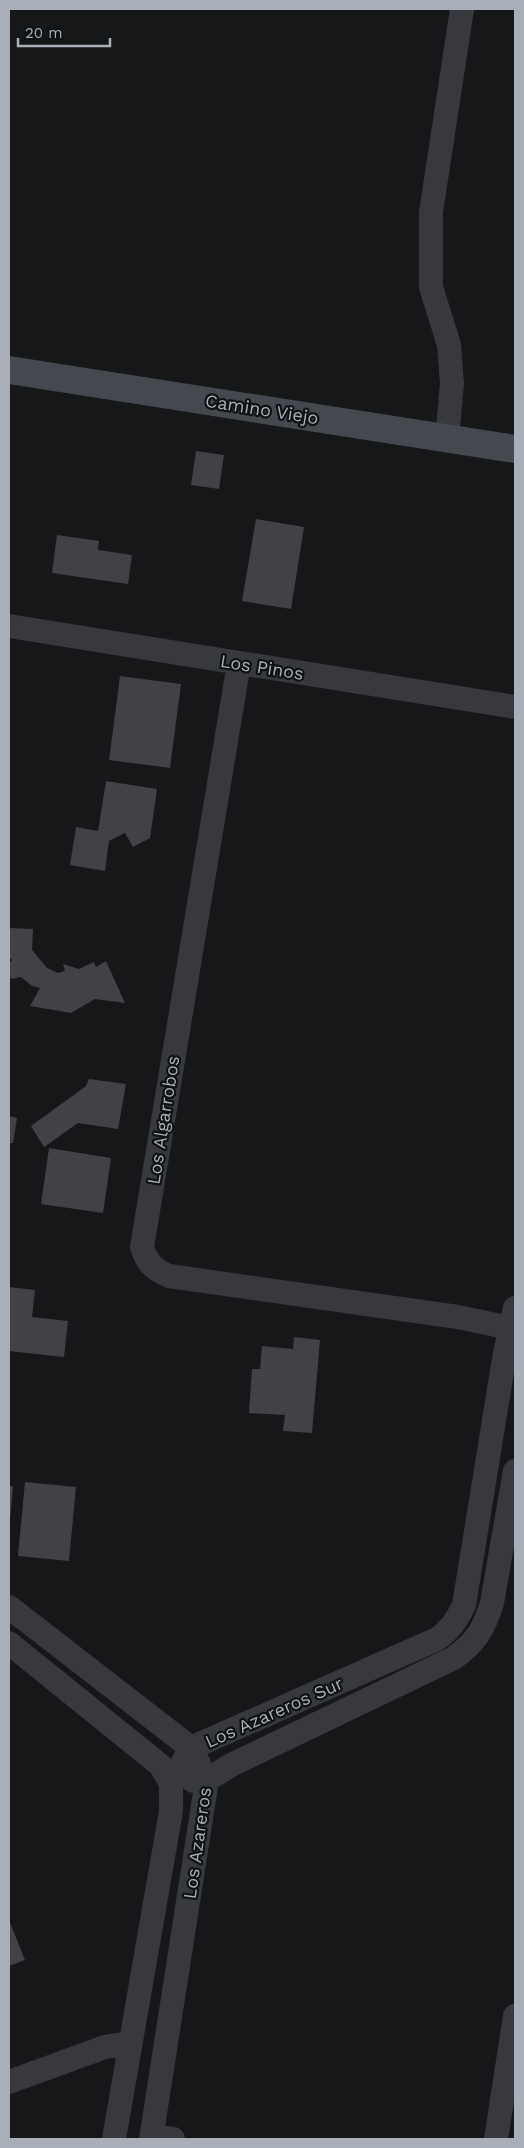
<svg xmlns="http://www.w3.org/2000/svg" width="524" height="2148" viewBox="0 0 524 2148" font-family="'Work Sans',sans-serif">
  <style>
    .building { fill: #404246 }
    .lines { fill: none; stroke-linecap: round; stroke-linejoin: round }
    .street { stroke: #37393e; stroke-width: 24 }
    .secondary { stroke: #45484e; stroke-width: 28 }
    .labels { text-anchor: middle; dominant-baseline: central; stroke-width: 4.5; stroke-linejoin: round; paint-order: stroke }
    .street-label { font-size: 18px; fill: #a8afb9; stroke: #111214 }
  </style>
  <rect width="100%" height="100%" fill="#161719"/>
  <!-- building -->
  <path class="building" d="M 196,451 L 224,455 L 219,489 L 191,485 Z
    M 256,519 L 304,527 L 291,609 L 242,601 Z
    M 57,535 L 99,541 L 98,550 L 132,555 L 128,584 L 52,573 Z
    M 120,676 L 181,684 L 170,768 L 109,760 Z
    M 106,781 L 157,789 L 150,838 L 133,847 L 125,833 L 109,841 L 105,871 L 70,865 L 76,827 L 98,831 Z
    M 9,928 L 33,929 L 32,950 L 47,968 L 58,973 L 65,971 L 63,964 L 79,969 L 94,962 L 96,967 L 106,961 L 125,1003 L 95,999 L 71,1013 L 30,1006 L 40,988 L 32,986 L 21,977 L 11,979 L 9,975 L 9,963 L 12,960 L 9,957 Z
    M 89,1079 L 126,1084 L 118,1129 L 78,1123 L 44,1147 L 31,1126 L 86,1086 Z
    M 9,1116 L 17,1118 L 13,1143 L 9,1143 Z
    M 49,1148 L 111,1158 L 103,1213 L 41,1204 Z
    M 9,1287 L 35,1290 L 32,1317 L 68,1321 L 64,1357 L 9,1351 Z
    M 294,1337 L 320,1340 L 312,1433 L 283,1431 L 285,1415 L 249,1413 L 252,1369 L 260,1369 L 262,1346 L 293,1349 Z
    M 25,1482 L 76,1487 L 69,1561 L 18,1556 Z
    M 9,1486 L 13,1486 L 10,1521 L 9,1521 Z
    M 9,1920 L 25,1960 L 9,1966 Z"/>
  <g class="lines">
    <!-- street -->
    <path class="street" d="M 447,438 L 452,384 L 449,345 L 431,287 L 431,212 L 462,9
      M 9,626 L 515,707
      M 239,663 L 142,1247 C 147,1263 153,1269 169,1276 L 458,1317 L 515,1329
      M 9,1607 L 191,1748 L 207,1780 L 151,2139
      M 9,1643 L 160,1765 L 171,1783 L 171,1811 L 114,2139
      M 193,1781 L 207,1780 L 231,1765 L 454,1658 C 476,1642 484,1629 492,1603 L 515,1471
      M 171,1783 L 191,1748 L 437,1639 C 450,1630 457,1620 464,1605 L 505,1353 L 515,1308
      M 9,2082 L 105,2047 L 130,2043
      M 152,2136 L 173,2139
      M 496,2139 L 515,2016"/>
    <!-- secondary -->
    <path class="secondary" d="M 9,370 L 515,449"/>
  </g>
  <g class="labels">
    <!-- street labels -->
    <g class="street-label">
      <text transform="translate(262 409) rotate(9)">Camino Viejo</text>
      <text transform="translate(262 667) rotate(9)">Los Pinos</text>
      <text transform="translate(163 1120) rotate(-81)">Los Algarrobos</text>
      <text transform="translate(274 1712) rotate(-24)">Los Azareros Sur</text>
      <text transform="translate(197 1843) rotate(-82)">Los Azareros</text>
    </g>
  </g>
  <!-- border -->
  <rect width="524" height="2148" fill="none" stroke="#a8afb9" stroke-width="20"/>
  <!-- scale -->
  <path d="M18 38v8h92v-8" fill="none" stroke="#a8afb9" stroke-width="2.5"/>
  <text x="25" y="38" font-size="15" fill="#a8afb9" stroke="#111214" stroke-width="4" paint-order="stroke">20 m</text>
</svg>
